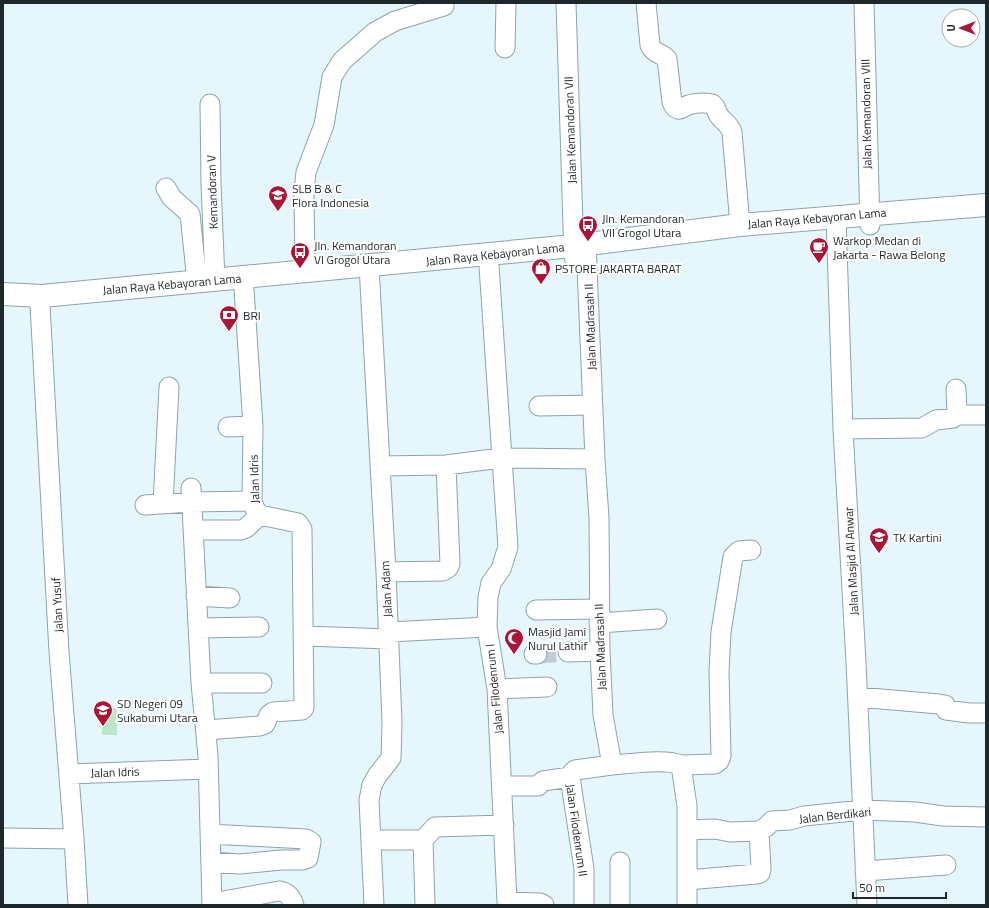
<svg xmlns="http://www.w3.org/2000/svg" width="989" height="908" viewBox="0 0 989 908" font-family="'Titillium Web',sans-serif">
  <style>
    .garden { fill: #bbe6c8 }
    .lines { fill: none; stroke-linecap: round; stroke-linejoin: round }
    .minor-tunnel { stroke: #bdcdd3; stroke-width: 19; stroke-dasharray: 19 10; stroke-linecap: butt }
    .minor-casing { stroke: #8da3a9; stroke-width: 21 }
    .major-casing { stroke: #8da3a9; stroke-width: 24 }
    .minor { stroke: #fff; stroke-width: 19 }
    .major { stroke: #fff; stroke-width: 22 }
    .labels { text-anchor: middle; dominant-baseline: central; stroke-width: 4; stroke-linejoin: round; paint-order: stroke }
    .street-label { font-size: 12px; fill: #1e272a; stroke: #fff }
    .poi-label { font-size: 12px; fill: #1e272a; stroke: #fff; text-anchor: start }
  </style>
  <rect width="100%" height="100%" fill="#e5f7fd"/>
  <!-- garden -->
  <path class="garden" d="M 102,708 L 117,708 L 117,735 L 102,735 Z"/>
  <g class="lines">
    <!-- minor-tunnel -->
    <path class="minor-tunnel" d="M 537,654 L 568,652"/>
    <!-- minor casing -->
    <g class="minor-casing">
      <path id="minor" d="M 566,3 L 574,257
        M 646,3 L 650,45 C 654,55 661,52 667,59 L 672,102 C 673,105 674,108 678,109 C 681,110 683,107 686,106 C 692,103 706,102 712,104 C 717,107 716,113 720,117 C 725,123 729,124 732,132 L 740,225
        M 864,3 L 870,225
        M 505,48 L 506,3
        M 210,104 L 211,184 L 215,280
        M 166,188 L 172,198 L 190,214 L 197,282
        M 836,217 L 843,429 L 856,662 L 867,905
        M 586,244 L 595,459 L 599,518 L 600,651 L 603,715 L 612,765 C 631,764 665,758 681,765 L 687,806 L 687,905
        M 369,266 L 386,572 L 392,722 L 391,758 L 377,776 L 372,785 L 369,800 L 374,905
        M 305,271 L 304,192 L 306,172 L 324,125 L 332,77 L 342,61 L 375,32 L 395,21 L 444,6
        M 40,305 L 59,652 L 74,839 L 78,905
        M 539,406 L 593,405
        M 956,415 L 986,415
        M 228,427 L 253,426
        M 843,429 L 922,428 L 936,420 L 953,418 L 957,414 L 956,389
        M 380,466 L 446,465 L 501,458 L 595,459
        M 191,488 L 201,683 L 208,756 L 212,905
        M 163,504 L 169,387
        M 145,505 L 191,502 L 252,501
        M 193,530 L 241,530 L 246,528 L 260,515
        M 386,572 L 443,571 L 448,568 L 450,564 L 446,465
        M 196,596 L 230,598
        M 536,610 L 598,609
        M 599,623 L 657,619
        M 487,627 L 488,597 L 491,583 L 501,569 L 508,547 L 489,266
        M 198,628 L 259,627
        M 389,632 L 487,627 L 497,689 L 507,902 L 540,903 L 544,905
        M 304,636 L 389,639
        M 568,652 L 600,651
        M 534,654 L 537,654
        M 201,683 L 262,683
        M 497,689 L 547,687
        M 858,697 L 939,704 L 945,705 L 946,710 L 969,713 L 986,713
        M 206,730 L 260,726 L 265,724 L 269,715 L 273,712 L 302,710 L 304,708 L 302,529 L 298,523 L 260,515 L 255,509 L 252,501 L 253,426 L 244,289
        M 681,765 L 715,764 L 719,761 L 721,756 L 719,672 L 721,632 L 733,557 L 739,551 L 751,550
        M 69,774 L 208,769
        M 502,786 L 538,786 L 543,781 L 570,777
        M 687,830 L 715,829 L 730,832 L 759,831 L 766,827 L 772,821 L 790,820 L 804,816 L 863,810 L 915,812 L 943,816 L 986,817
        M 210,834 L 306,839 L 311,842 L 308,858 L 303,860 L 281,860 L 240,864 L 211,862
        M 3,838 L 74,839
        M 371,840 L 423,840
        M 620,862 L 620,905
        M 865,871 L 946,865
        M 687,880 L 757,874 L 760,873 L 761,869 L 759,831
        M 212,903 L 279,891 C 287,892 291,896 294,905
        M 425,905 L 423,840 L 435,827 L 504,825
        M 584,905 L 584,869 L 570,777 L 572,773 L 575,770 L 612,765"/>
    </g>
    <!-- major casing -->
    <g class="major-casing">
      <path id="major" d="M 3,294 L 42,296 L 573,246 L 740,225 L 986,205"/>
    </g>
    <!-- minor -->
    <use href="#minor" class="minor"/>
    <!-- major -->
    <use href="#major" class="major"/>
  </g>
  <!-- icons -->
  <defs>
    <g id="school-pin" transform="scale(1)"><path d="M0 17L-7.5 6A9.5 9.5 0 1 1 7.5 6Z" fill="#ab1534" stroke="#fff"/><path d="M0-5L7-2L0 1L-7-2ZM-4 1L0 2.5L4 1V4Q0 6-4 4Z" fill="#fff"/></g>
    <g id="bus-pin" transform="scale(1)"><path d="M0 17L-7.5 6A9.5 9.5 0 1 1 7.5 6Z" fill="#ab1534" stroke="#fff"/><path d="M-5-6H5V4H4V6H2V4H-2V6H-4V4H-5ZM-3.5-4V0h7V-4ZM-3.5 1.2v1.5H-2V1.2ZM2 1.2v1.5H3.5V1.2Z" fill="#fff"/></g>
    <g id="cafe-pin" transform="scale(1)"><path d="M0 17L-7.5 6A9.5 9.5 0 1 1 7.5 6Z" fill="#ab1534" stroke="#fff"/><path d="M-5.5-4.5H6V0H3Q3 3.5 0 3.5H-2.5Q-5.5 3.5-5.5 0ZM3-3.2v2h1.7v-2ZM-6 4.5H4V6H-6Z" fill="#fff"/></g>
    <g id="shop-pin" transform="scale(1)"><path d="M0 17L-7.5 6A9.5 9.5 0 1 1 7.5 6Z" fill="#ab1534" stroke="#fff"/><path d="M-5-2.5h2.3a2.7 3.5 0 0 1 5.4 0H5L5.5 6h-11ZM-1.5-2.5h3a1.5 2.3 0 0 0-3 0Z" fill="#fff"/></g>
    <g id="bank-pin" transform="scale(1)"><path d="M0 17L-7.5 6A9.5 9.5 0 1 1 7.5 6Z" fill="#ab1534" stroke="#fff"/><path d="M-6-4H6V4H-6ZM0-2.3a2.3 2.3 0 1 0 0 4.6a2.3 2.3 0 1 0 0-4.6Z" fill="#fff"/></g>
    <g id="mosque-pin" transform="scale(1)"><path d="M0 17L-7.5 6A9.5 9.5 0 1 1 7.5 6Z" fill="#ab1534" stroke="#fff"/><path d="M3.5-4.9A6 6 0 1 0 3.5 4.9A5 5 0 1 1 3.5-4.9Z" fill="#fff"/></g>
  </defs>
  <g fill-rule="evenodd">
    <use href="#school-pin" x="278" y="195"/>
    <use href="#bus-pin" x="588" y="225"/>
    <use href="#cafe-pin" x="819" y="247"/>
    <use href="#bus-pin" x="300" y="252"/>
    <use href="#shop-pin" x="541" y="268"/>
    <use href="#bank-pin" x="229" y="315"/>
    <use href="#school-pin" x="879" y="537"/>
    <use href="#mosque-pin" x="514" y="638"/>
    <use href="#school-pin" x="103" y="710"/>
  </g>
  <g class="labels">
    <!-- street labels -->
    <g class="street-label">
      <text transform="translate(866 114) rotate(-91)">Jalan Kemandoran VIII</text>
      <text transform="translate(570 130) rotate(-92)">Jalan Kemandoran VII</text>
      <text transform="translate(212 192) rotate(-92)">Kemandoran V</text>
      <text transform="translate(817 218) rotate(-5)">Jalan Raya Kebayoran Lama</text>
      <text transform="translate(495 254) rotate(-6)">Jalan Raya Kebayoran Lama</text>
      <text transform="translate(172 284) rotate(-5)">Jalan Raya Kebayoran Lama</text>
      <text transform="translate(590 327) rotate(-92)">Jalan Madrasah II</text>
      <text transform="translate(254 479) rotate(-92)">Jalan Idris</text>
      <text transform="translate(851 561) rotate(-93)">Jalan Masjid Al Anwar</text>
      <text transform="translate(386 589) rotate(-93)">Jalan Adam</text>
      <text transform="translate(57 605) rotate(-93)">Jalan Yusuf</text>
      <text transform="translate(600 647) rotate(-92)">Jalan Madrasah II</text>
      <text transform="translate(494 689) rotate(-96)">Jalan Filodenrum I</text>
      <text transform="translate(115 772) rotate(-2)">Jalan Idris</text>
      <text transform="translate(835 815) rotate(-6)">Jalan Berdikari</text>
      <text transform="translate(577 830) rotate(82)">Jalan Filodenrum II</text>
    </g>
    <!-- poi labels -->
    <g class="poi-label">
      <text x="292" y="188">SLB B &amp; C<tspan x="292" dy="14">Flora Indonesia</tspan></text>
      <text x="602" y="218">Jln. Kemandoran<tspan x="602" dy="14">VII Grogol Utara</tspan></text>
      <text x="833" y="240">Warkop Medan di<tspan x="833" dy="14">Jakarta - Rawa Belong</tspan></text>
      <text x="314" y="245">Jln. Kemandoran<tspan x="314" dy="14">VI Grogol Utara</tspan></text>
      <text x="555" y="268">PSTORE JAKARTA BARAT</text>
      <text x="243" y="315">BRI</text>
      <text x="893" y="537">TK Kartini</text>
      <text x="528" y="631">Masjid Jami<tspan x="528" dy="14">Nurul Lathif</tspan></text>
      <text x="117" y="703">SD Negeri 09<tspan x="117" dy="14">Sukabumi Utara</tspan></text>
    </g>
  </g>
  <!-- border -->
  <rect width="989" height="908" fill="none" stroke="#1e272a" stroke-width="8"/>
  <!-- north arrow -->
  <g transform="translate(961 28) rotate(270)"><circle r="19" fill="#ffffff" stroke="#a5a9aa"/>
  <path d="M0-3L7 15L0 10L-7 15Z" fill="#ab1534"/>
  <text y="-6" font-size="11" font-weight="bold" text-anchor="middle" fill="#1e272a">U</text>
  </g>
  <!-- scale -->
  <path d="M853 892v6h93v-6" fill="none" stroke="#1e272a" stroke-width="2"/>
  <text x="859" y="892" font-size="12" fill="#1e272a" stroke="#ffffff" stroke-width="3" paint-order="stroke">50 m</text>
</svg>
